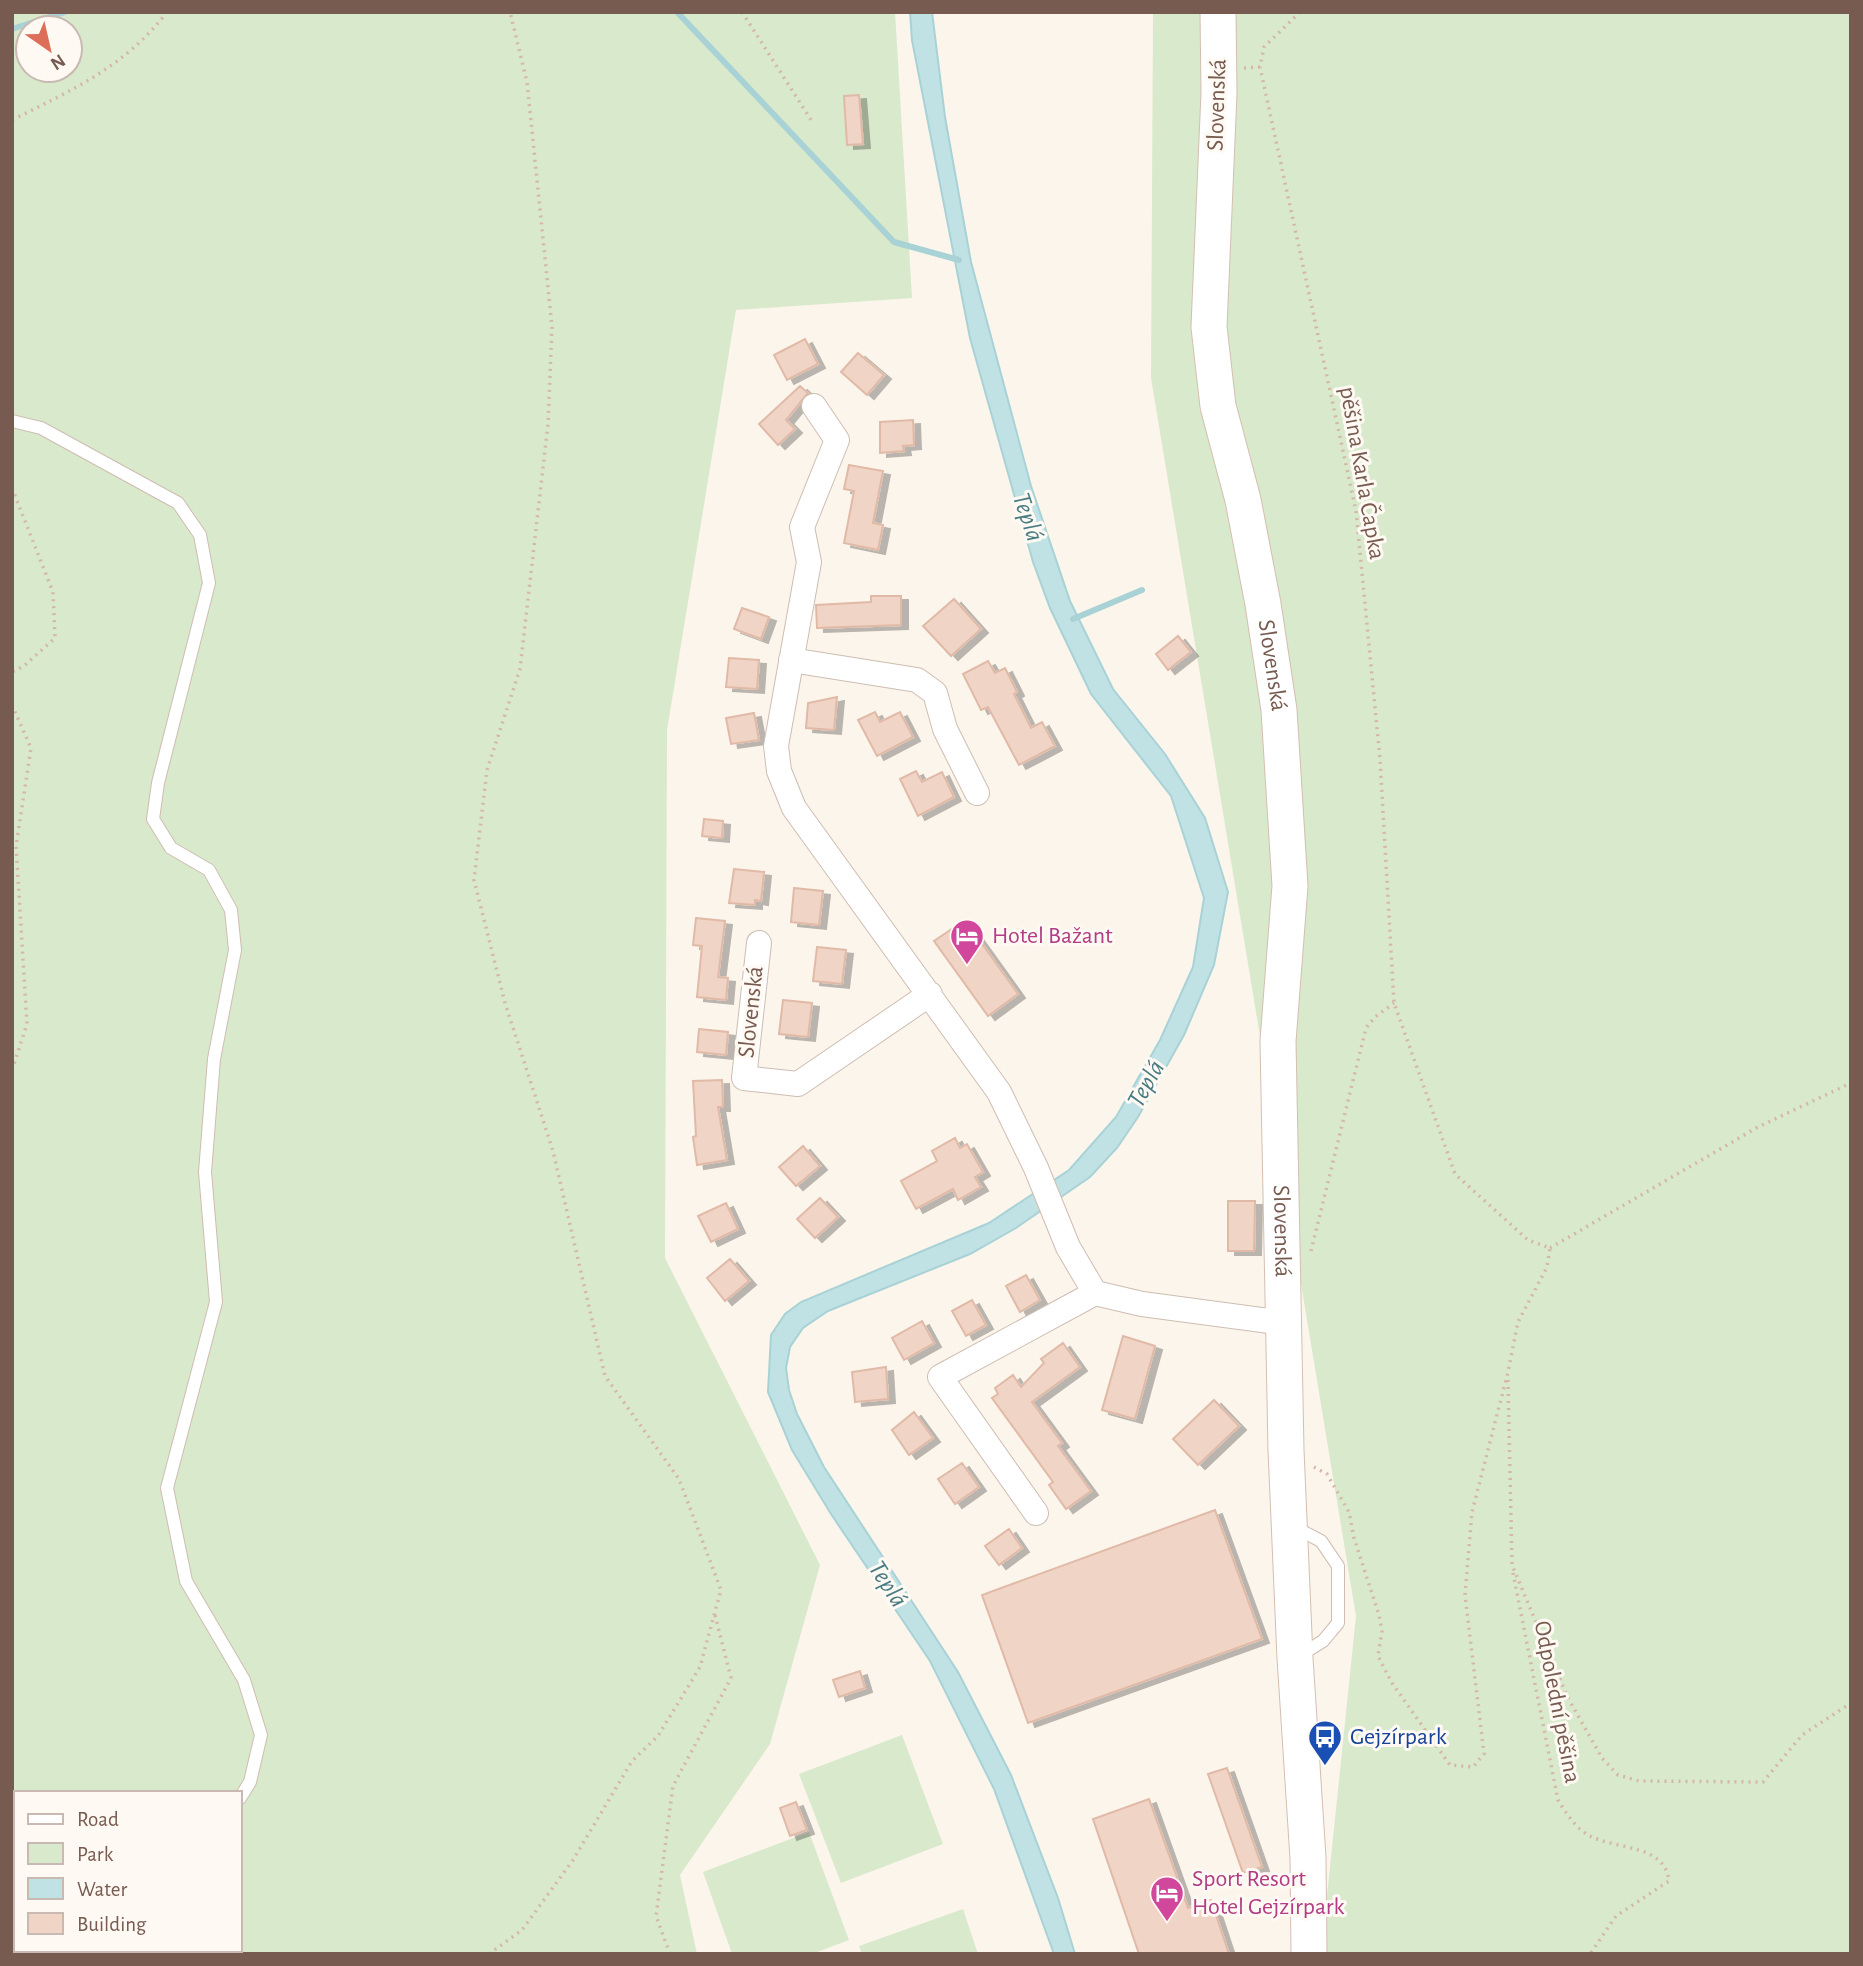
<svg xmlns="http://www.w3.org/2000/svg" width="1863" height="1966" viewBox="0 0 1863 1966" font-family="'Alegreya Sans',sans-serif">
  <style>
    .green { fill: #d9e9cb; fill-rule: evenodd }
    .water { fill: #c1e2e5; stroke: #a8d2d6; stroke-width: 2 }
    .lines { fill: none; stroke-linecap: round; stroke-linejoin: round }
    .stream { stroke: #a8d2d6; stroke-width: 6 }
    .building { fill: #f0d4c5; stroke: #e1baa7; stroke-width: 2; filter: url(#shadow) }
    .lane-casing { stroke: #cebdb2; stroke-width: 14 }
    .street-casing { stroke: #cebdb2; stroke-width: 26 }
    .secondary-casing { stroke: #d3bfb2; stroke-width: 37 }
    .path { stroke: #d5b7a8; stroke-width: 3.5; stroke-dasharray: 2 5; stroke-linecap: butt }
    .lane { stroke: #fff; stroke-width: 12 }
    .street { stroke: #fff; stroke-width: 24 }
    .secondary { stroke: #fff; stroke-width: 35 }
    .labels { text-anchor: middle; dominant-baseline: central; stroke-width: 6; stroke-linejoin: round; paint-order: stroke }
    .street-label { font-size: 24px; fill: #775b50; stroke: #fef9f3 }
    .hotel-label { font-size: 24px; fill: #b23c85; stroke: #fef9f3; text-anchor: start }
    .transit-label { font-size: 24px; fill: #164399; stroke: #fef9f3; text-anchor: start }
    .water-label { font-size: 26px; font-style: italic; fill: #477b81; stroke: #fef9f3 }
  </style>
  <defs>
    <filter id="shadow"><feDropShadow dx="7" dy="4" stdDeviation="0" flood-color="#0004"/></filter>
  </defs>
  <rect width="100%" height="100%" fill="#fcf5ec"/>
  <!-- green -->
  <path class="green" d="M 12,12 L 895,12 L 912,298 L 736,310 L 667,730 L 665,1258 L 820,1565 L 770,1744 L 680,1875 L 697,1954 L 12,1954 ZM 28,28 L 70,28 L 70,70 L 28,70 ZM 16,1793 L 240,1793 L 240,1950 L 16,1950 Z
    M 1153,12 L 1851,12 L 1851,1954 L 1321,1954 L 1356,1616 L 1151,378 Z
    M 902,1735 L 943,1844 L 841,1883 L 799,1774 Z
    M 809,1832 L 849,1940 L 812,1954 L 732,1954 L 703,1872 Z
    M 963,1909 L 978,1954 L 862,1954 L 859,1946 Z"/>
  <!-- water -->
  <path class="water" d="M 910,12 L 932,12 L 945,117 L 971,262 L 1031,486 L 1070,601 L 1113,689 L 1165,754 L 1205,818 L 1228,892 L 1214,965 L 1184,1035 L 1138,1117 L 1117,1148 L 1090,1177 L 1016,1228 L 970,1254 L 828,1311 L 803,1328 L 790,1347 L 786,1368 L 789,1390 L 797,1414 L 824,1467 L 958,1672 L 1011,1775 L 1058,1898 L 1075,1954 L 1054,1954 L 994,1789 L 930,1661 L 831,1514 L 792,1450 L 768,1392 L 771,1335 L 785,1314 L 801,1302 L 989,1223 L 1069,1170 L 1116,1117 L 1160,1040 L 1193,967 L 1204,898 L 1171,796 L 1091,694 L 1050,608 L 1033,562 L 970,338 L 912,40 Z"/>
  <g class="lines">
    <!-- stream -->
    <path class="stream" d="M 677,12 L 894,242 L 959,260
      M 12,29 L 65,12
      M 1073,619 L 1142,590"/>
  </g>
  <!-- building -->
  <path class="building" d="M 859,95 L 863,144 L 847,145 L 844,96 Z
    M 805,339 L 818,364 L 787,380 L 774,355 Z
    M 858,353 L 884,375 L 867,395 L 841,372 Z
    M 800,386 L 808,393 L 786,420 L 795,429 L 778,445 L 759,424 Z
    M 913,420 L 914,445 L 903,446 L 904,451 L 880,453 L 880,422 Z
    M 849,465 L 883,471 L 873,523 L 883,525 L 878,550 L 844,543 L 854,491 L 844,489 Z
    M 871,596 L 901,596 L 901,625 L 817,628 L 816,605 L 871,602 Z
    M 954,599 L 981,629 L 951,656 L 923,626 Z
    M 742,608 L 769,617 L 761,639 L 734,629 Z
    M 1178,636 L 1191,652 L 1168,670 L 1156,654 Z
    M 729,658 L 759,660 L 757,689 L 726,687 Z
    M 988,661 L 995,673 L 1005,668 L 1017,692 L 1014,694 L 1031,728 L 1042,722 L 1055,746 L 1019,765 L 988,707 L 981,710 L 963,674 Z
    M 837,697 L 834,730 L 806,728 L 808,703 Z
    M 875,712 L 880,722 L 900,712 L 913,737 L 877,756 L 858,720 Z
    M 754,713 L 759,740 L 731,744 L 726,718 Z
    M 916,771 L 922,782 L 942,772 L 954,797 L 918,816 L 900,779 Z
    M 704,819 L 723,821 L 722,838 L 702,836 Z
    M 734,869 L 764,872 L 761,901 L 755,900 L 755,905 L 729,903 Z
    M 794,888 L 823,891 L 819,925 L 791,922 Z
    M 696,918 L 725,921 L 718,977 L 728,978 L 726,1000 L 697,997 L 702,946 L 693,945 Z
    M 965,920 L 1018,994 L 988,1016 L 934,941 Z
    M 817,947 L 846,950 L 842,984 L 813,981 Z
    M 783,1000 L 812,1003 L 808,1037 L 779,1034 Z
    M 699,1029 L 728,1032 L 726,1055 L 697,1052 Z
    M 722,1080 L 723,1107 L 718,1107 L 727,1160 L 697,1165 L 693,1137 L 696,1136 L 693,1081 Z
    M 955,1138 L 960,1148 L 967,1144 L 983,1172 L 975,1177 L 981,1187 L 958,1200 L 953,1189 L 916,1209 L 901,1181 L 937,1161 L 932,1151 Z
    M 803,1146 L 820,1166 L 796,1186 L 779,1167 Z
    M 820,1198 L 838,1217 L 815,1238 L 797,1219 Z
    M 1228,1201 L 1255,1201 L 1254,1251 L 1228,1251 Z
    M 726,1203 L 738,1229 L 711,1242 L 698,1216 Z
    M 730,1259 L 749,1281 L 725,1301 L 707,1278 Z
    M 1026,1275 L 1040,1300 L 1020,1312 L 1006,1286 Z
    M 972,1300 L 986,1325 L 966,1336 L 952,1311 Z
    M 922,1321 L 934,1343 L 904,1360 L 892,1338 Z
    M 1123,1336 L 1155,1346 L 1135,1419 L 1102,1410 Z
    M 1063,1343 L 1080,1367 L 1032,1402 L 1062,1443 L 1058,1446 L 1091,1491 L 1066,1509 L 1049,1485 L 1053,1482 L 992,1398 L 998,1394 L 995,1388 L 1013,1375 L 1021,1387 L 1044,1363 L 1041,1359 Z
    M 886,1367 L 888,1399 L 855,1402 L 852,1372 Z
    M 1214,1400 L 1239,1426 L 1198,1465 L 1173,1439 Z
    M 914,1412 L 933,1438 L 909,1455 L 892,1430 Z
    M 962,1463 L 979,1487 L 955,1504 L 938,1479 Z
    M 1215,1510 L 1262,1639 L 1028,1723 L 982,1595 Z
    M 1009,1529 L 1022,1548 L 999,1565 L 985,1546 Z
    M 860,1671 L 865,1688 L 839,1697 L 833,1680 Z
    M 1227,1768 L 1262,1867 L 1243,1873 L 1208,1774 Z
    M 1149,1799 L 1188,1908 L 1211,1900 L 1229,1954 L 1139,1954 L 1093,1819 Z
    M 796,1802 L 807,1830 L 790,1836 L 780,1808 Z"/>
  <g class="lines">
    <!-- lane casing -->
    <g class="lane-casing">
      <path id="lane" d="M 12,421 L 41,428 L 178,503 L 200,535 L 209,583 L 158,783 L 153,819 L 171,848 L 209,870 L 231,910 L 235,950 L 214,1059 L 205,1172 L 216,1302 L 167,1488 L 186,1581 L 244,1680 L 261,1735 L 250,1782 L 240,1798
        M 1292,1526 L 1321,1541 L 1338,1566 L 1338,1623 L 1323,1641 L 1299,1656
        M 26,1954 L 32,1950"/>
    </g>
    <!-- street casing -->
    <g class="street-casing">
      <path id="street" d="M 814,406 L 837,440 L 802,527 L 809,562 L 776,746 L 779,771 L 794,808 L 999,1092 L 1036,1168 L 1068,1247 L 1095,1293 L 1142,1304 L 1284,1323
        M 791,660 L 917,680 L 935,693 L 945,729 L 977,793
        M 759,943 L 744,1078 L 798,1084 L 930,994
        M 1036,1513 L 940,1377 L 1095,1293"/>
    </g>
    <!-- secondary casing -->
    <g class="secondary-casing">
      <g id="secondary">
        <path id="s1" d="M 1218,12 L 1219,93 L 1209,327 L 1218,406 L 1243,500 L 1263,604 L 1279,710 L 1290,886 L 1278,1041 L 1286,1450 L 1295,1658 L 1308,1858 L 1309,1954"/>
      </g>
    </g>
    <!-- path -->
    <path class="path" d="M 742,12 L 813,123
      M 1300,12 L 1264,47 L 1260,67 L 1356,511 L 1380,759 L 1394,1003 L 1455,1174 L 1528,1240 L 1550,1248 L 1547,1267 L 1518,1322 L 1508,1372 L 1472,1512 L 1465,1595 L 1484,1754 L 1473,1767 L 1450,1765 L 1392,1683 L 1378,1656 L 1382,1631 L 1379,1615 L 1354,1538 L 1349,1512 L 1327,1474 L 1314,1467
      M 1244,68 L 1260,67
      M 12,120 C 72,90 125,67 167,12
      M 12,488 L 53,592 L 55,638 L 24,666 L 12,672
      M 12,705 L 31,748 L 16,846 L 27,1024 L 12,1070
      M 1550,1248 L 1758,1127 L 1851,1083
      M 1311,1251 L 1366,1028 L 1375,1017 L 1394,1003
      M 1508,1380 L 1512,1565 L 1568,1698 L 1602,1758 L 1618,1775 L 1639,1781 L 1763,1782 L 1802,1735 L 1851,1703
      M 1513,1573 L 1558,1800 C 1566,1813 1576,1829 1590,1836 C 1617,1850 1665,1844 1669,1881 L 1616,1916 L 1590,1954
      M 60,1950 L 65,1954
      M 489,1954 L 522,1930 L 573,1860 L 632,1761 L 658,1736 L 700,1667 L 721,1590 L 679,1479 L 605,1376 L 553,1151 L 505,1003 L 474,880 L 487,770 L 520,669 L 548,424 L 552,327 L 527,82 L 510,12
      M 670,1954 L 656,1916 L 673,1786 L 731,1678 L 715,1615"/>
    <!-- lane -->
    <use href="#lane" class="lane"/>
    <!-- street -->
    <use href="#street" class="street"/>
    <!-- secondary -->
    <use href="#secondary" class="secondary"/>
  </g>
  <!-- icons -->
  <defs>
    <g id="hotel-pin" transform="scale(1.75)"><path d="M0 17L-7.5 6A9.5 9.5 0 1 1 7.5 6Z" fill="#d1479c" stroke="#fef9f3"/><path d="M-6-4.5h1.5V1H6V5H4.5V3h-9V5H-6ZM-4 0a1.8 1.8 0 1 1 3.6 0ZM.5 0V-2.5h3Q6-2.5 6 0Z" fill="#fff"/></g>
    <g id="bus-pin" transform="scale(1.75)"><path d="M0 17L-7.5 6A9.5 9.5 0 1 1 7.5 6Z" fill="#1a4fb4" stroke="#fef9f3"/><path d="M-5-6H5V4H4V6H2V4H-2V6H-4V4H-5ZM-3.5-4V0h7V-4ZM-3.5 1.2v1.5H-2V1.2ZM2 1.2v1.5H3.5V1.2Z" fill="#fff"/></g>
  </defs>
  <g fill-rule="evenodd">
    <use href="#hotel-pin" x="967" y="936"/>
    <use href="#bus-pin" x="1325" y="1737"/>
    <use href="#hotel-pin" x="1167" y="1893"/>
  </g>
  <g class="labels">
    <!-- street labels -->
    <g class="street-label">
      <text transform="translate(1217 105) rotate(-88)">Slovenská</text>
      <text transform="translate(1362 473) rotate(80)">pěšina Karla Čapka</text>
      <text stroke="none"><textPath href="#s1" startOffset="660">Slovenská</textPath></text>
      <text transform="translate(751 1012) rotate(-84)">Slovenská</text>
      <text stroke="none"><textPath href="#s1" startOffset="1227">Slovenská</textPath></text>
      <text transform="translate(1557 1702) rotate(79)">Odpolední pěšina</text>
    </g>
    <!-- hotel labels -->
    <g class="hotel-label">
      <text x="992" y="936">Hotel Bažant</text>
      <text x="1192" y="1879">Sport Resort<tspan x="1192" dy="28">Hotel Gejzírpark</tspan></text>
    </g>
    <!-- transit labels -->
    <g class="transit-label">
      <text x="1350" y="1737">Gejzírpark</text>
    </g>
    <!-- water labels -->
    <g class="water-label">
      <text transform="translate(1028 517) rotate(71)">Teplá</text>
      <text transform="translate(1146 1084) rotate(-61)">Teplá</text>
      <text transform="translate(888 1584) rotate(57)">Teplá</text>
    </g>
  </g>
  <!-- border -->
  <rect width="1863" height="1966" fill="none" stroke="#775b50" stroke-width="28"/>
  <!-- legend -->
  <rect x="14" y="1791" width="228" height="161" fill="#fef9f3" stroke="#c8bab2" stroke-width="2"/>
  <rect x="28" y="1814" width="35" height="10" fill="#ffffff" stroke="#c8bab2" stroke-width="2"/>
  <text x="77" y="1826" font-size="21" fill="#775b50">Road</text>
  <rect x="28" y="1843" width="35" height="21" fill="#d9e9cb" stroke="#c8bab2" stroke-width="2"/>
  <text x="77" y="1861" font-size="21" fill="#775b50">Park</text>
  <rect x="28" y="1878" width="35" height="21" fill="#c1e2e5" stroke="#c8bab2" stroke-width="2"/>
  <text x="77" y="1896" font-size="21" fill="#775b50">Water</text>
  <rect x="28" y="1913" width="35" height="21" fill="#f0d4c5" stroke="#c8bab2" stroke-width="2"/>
  <text x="77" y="1931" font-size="21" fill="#775b50">Building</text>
  <!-- north arrow -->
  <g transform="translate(49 49) rotate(146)"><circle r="33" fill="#fef9f3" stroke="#c8bab2" stroke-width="2"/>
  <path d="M0-5L12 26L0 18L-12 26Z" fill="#dd6f5a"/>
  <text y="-10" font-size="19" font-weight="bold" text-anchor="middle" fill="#775b50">N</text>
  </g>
</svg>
